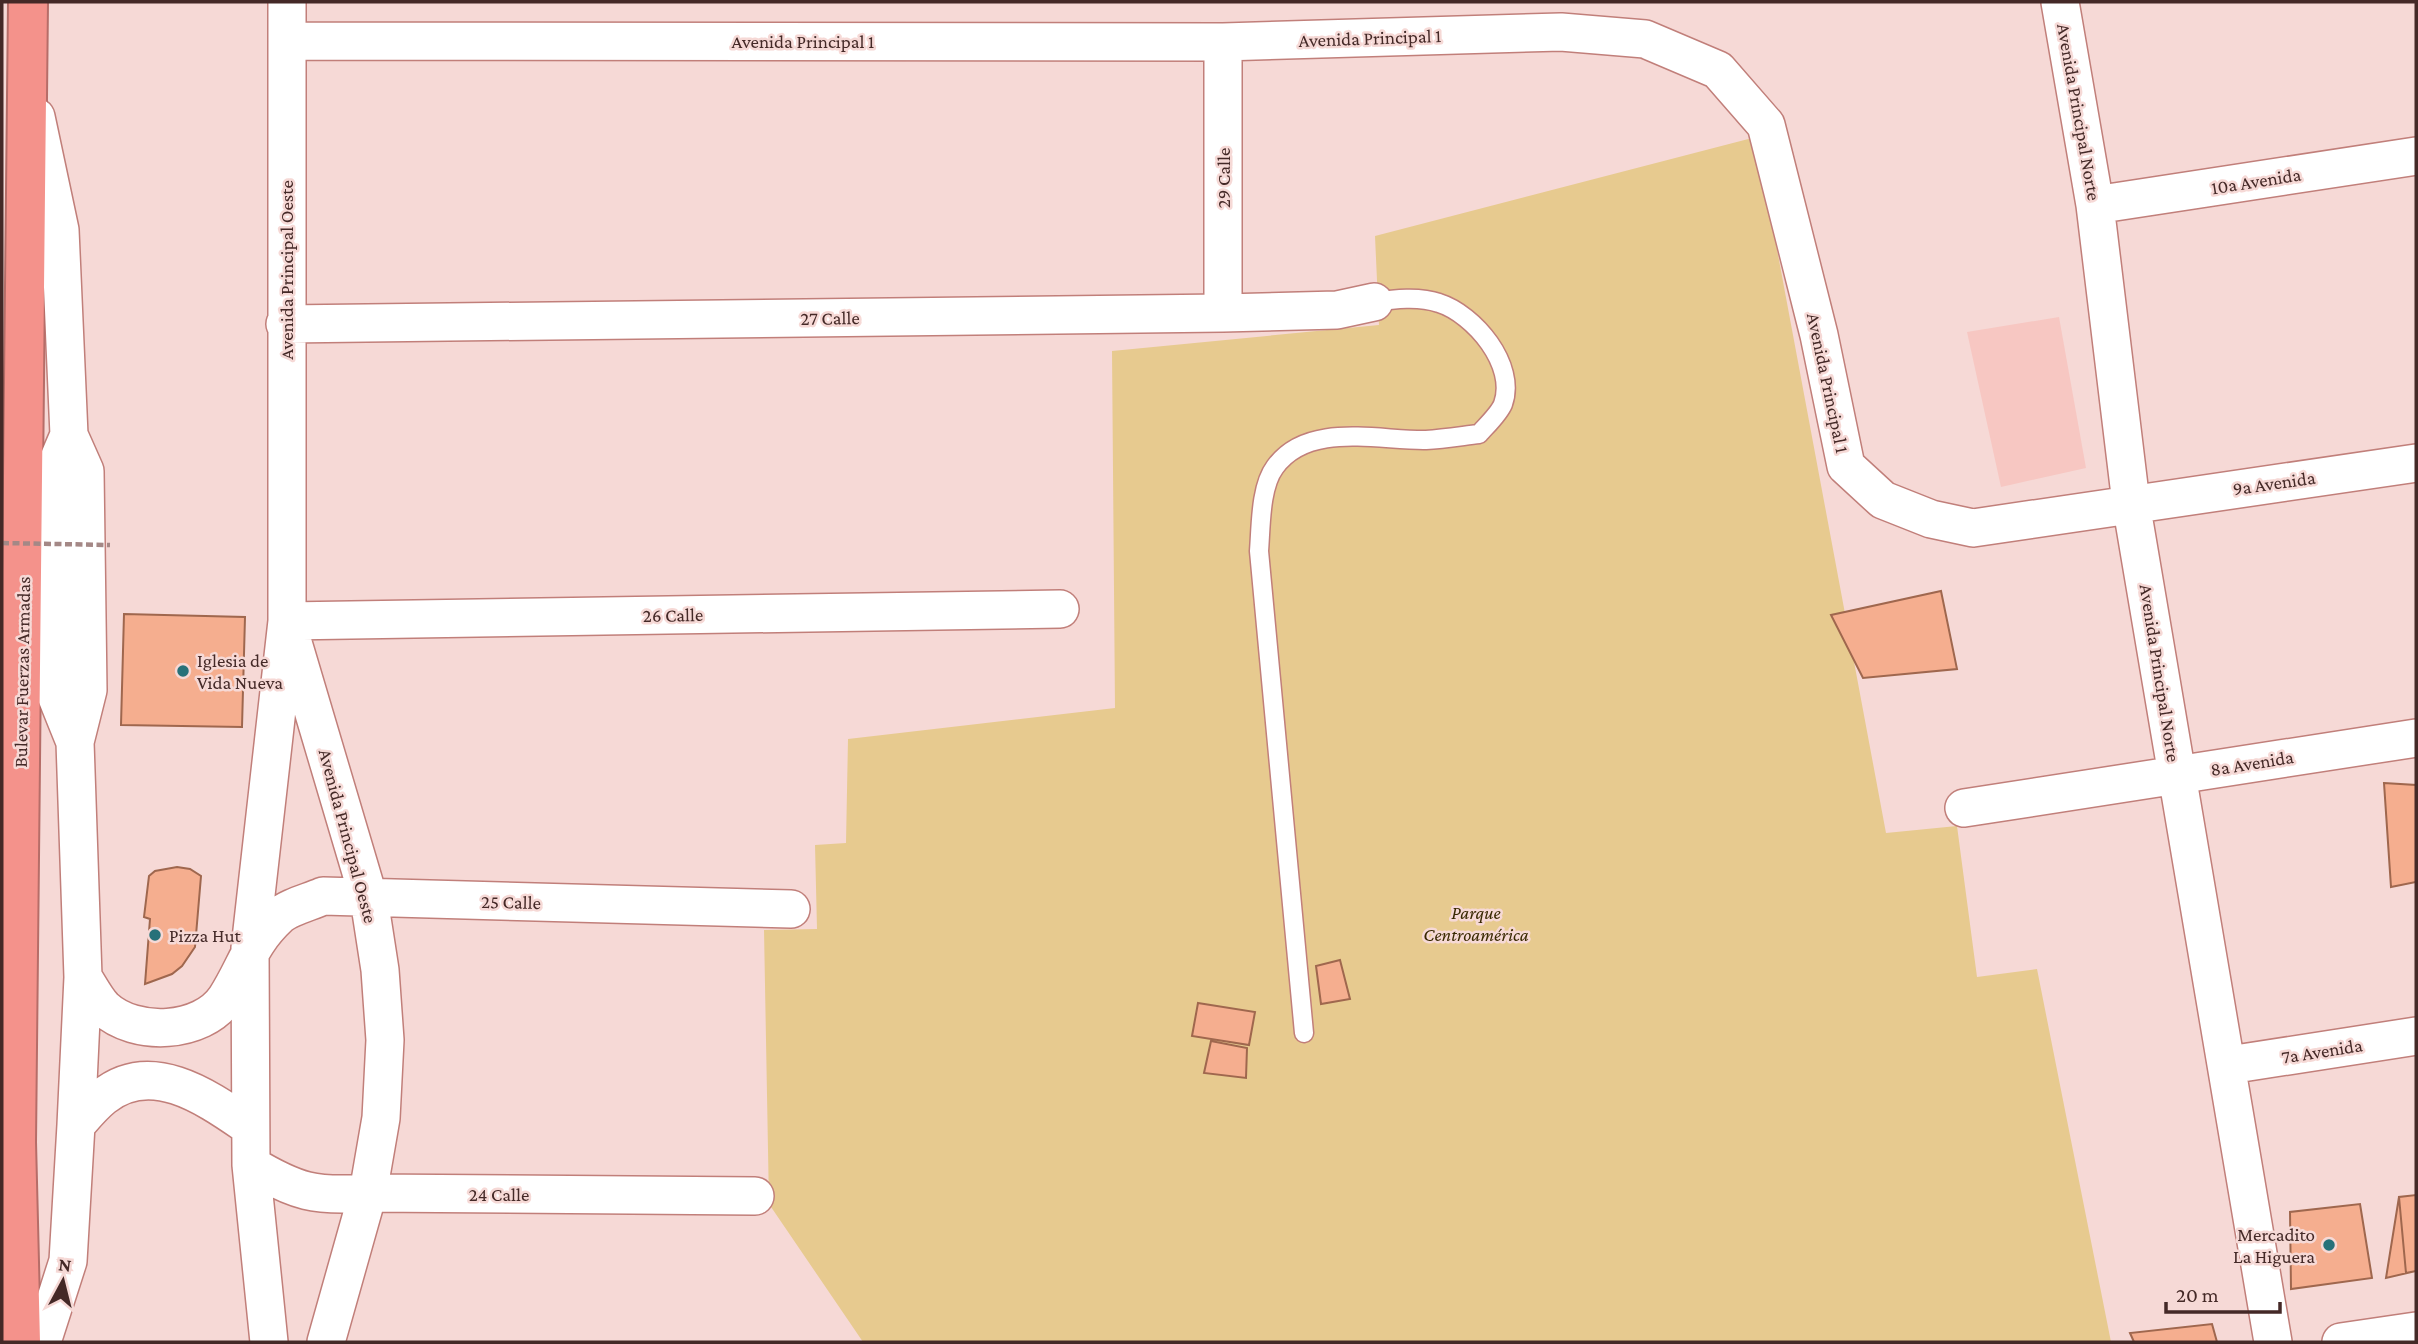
<svg xmlns="http://www.w3.org/2000/svg" width="2418" height="1344" viewBox="0 0 2418 1344" font-family="'Crimson Pro',serif">
  <style>
    .built { fill: #f7c7c2 }
    .green { fill: #e7ca8f }
    .building { fill: #f5ae8f; stroke: #9f674e; stroke-width: 2 }
    .lines { fill: none; stroke-linecap: round; stroke-linejoin: round }
    .lane-casing { stroke: #c17f7a; stroke-width: 21 }
    .street-casing { stroke: #c17f7a; stroke-width: 40 }
    .highway-casing { stroke: #b66d68; stroke-width: 42 }
    .lane { stroke: #fff; stroke-width: 18 }
    .street { stroke: #fff; stroke-width: 37 }
    .highway { stroke: #f4928b; stroke-width: 38 }
    .path-bridge { stroke: #a48886; stroke-width: 4.5; stroke-dasharray: 7 3.5; stroke-linecap: butt }
    .poi-dot { fill: #277179; stroke: #f6d9d6; stroke-width: 2.5 }
    .labels { text-anchor: middle; dominant-baseline: central; stroke-width: 5; stroke-linejoin: round; paint-order: stroke }
    .street-label { font-size: 19px; fill: #442927; stroke: #f6d9d6 }
    .poi-label { font-size: 19px; fill: #442927; stroke: #f6d9d6; text-anchor: start }
    .park-label { font-size: 19px; font-style: italic; fill: #382800; stroke: #f6d9d6 }
  </style>
  <rect width="100%" height="100%" fill="#f6d9d6"/>
  <!-- built -->
  <path class="built" d="M 2059,317 L 2086,468 L 2001,487 L 1967,332 Z"/>
  <!-- green -->
  <path class="green" d="M 1756,137 L 1886,833 L 1957,826 L 1977,977 L 2037,969 L 2111,1342 L 863,1342 L 769,1204 L 764,930 L 817,929 L 815,845 L 846,843 L 848,739 L 1115,708 L 1112,351 L 1379,325 L 1375,236 Z"/>
  <!-- building -->
  <path class="building" d="M 1941,591 L 1957,669 L 1863,678 L 1831,615 Z
    M 124,614 L 245,617 L 242,727 L 121,725 Z
    M 2384,783 L 2416,785 L 2416,882 L 2391,887 Z
    M 177,867 L 190,869 L 201,876 L 195,947 L 182,966 L 172,974 L 145,984 L 150,919 L 144,917 L 149,876 L 155,871 Z
    M 1340,960 L 1350,999 L 1321,1004 L 1316,966 Z
    M 1198,1003 L 1255,1012 L 1249,1045 L 1192,1036 Z
    M 1211,1041 L 1247,1048 L 1246,1078 L 1204,1073 Z
    M 2416,1195 L 2416,1271 L 2386,1278 L 2399,1197 Z
    M 2416,1195 L 2416,1271 L 2406,1273 L 2399,1197 Z
    M 2360,1204 L 2372,1278 L 2291,1289 L 2290,1212 Z
    M 2212,1324 L 2217,1342 L 2134,1342 L 2130,1333 Z"/>
  <g class="lines">
    <!-- lane casing -->
    <g class="lane-casing">
      <path id="lane" d="M 1304,1033 L 1259,551 C 1261,527 1260,487 1275,467 C 1308,421 1379,441 1426,440 C 1444,439 1462,436 1479,434 C 1486,426 1499,414 1503,404 C 1517,365 1474,314 1439,303 C 1419,296 1394,299 1374,302"/>
    </g>
    <!-- street casing -->
    <g class="street-casing">
      <path id="street" d="M 2060,2 L 2095,205 L 2131,503 L 2273,1342
        M 287,41 L 1223,42 L 1561,32 L 1645,39 L 1718,70 L 1766,125 L 1819,335 L 1846,466 L 1883,500 L 1931,519 L 1973,528 L 2416,463
        M 1223,42 L 1223,313
        M 36,117 L 60,230 L 69,435 L 85,471 L 88,690 L 75,742 L 83,977 C 89,986 96,1000 104,1008 C 135,1037 202,1034 226,998 C 246,967 249,944 279,916 C 289,907 310,902 323,896 L 791,909
        M 2095,205 L 2416,156
        M 285,324 L 1223,313 L 1337,310 L 1374,302
        M 69,435 L 54,470 L 54,690 L 75,742
        M 287,621 L 1060,609
        M 291,636 L 369,899 L 380,970 L 385,1040 L 381,1118 L 368,1193 L 326,1342
        M 1964,808 L 2416,738
        M 2229,1065 L 2416,1036
        M 76,1125 L 83,977
        M 251,1165 C 296,1192 315,1197 368,1193 L 755,1196
        M 42,1342 L 68,1261 L 76,1125 C 84,1116 93,1105 103,1097 C 152,1057 209,1099 250,1127
        M 269,1342 L 251,1165 L 250,948 L 287,621 L 287,2
        M 2341,1342 L 2416,1331"/>
    </g>
    <!-- highway casing -->
    <g class="highway-casing">
      <path id="highway" d="M 21,1342 L 16,1142 L 28,2"/>
    </g>
    <!-- lane -->
    <use href="#lane" class="lane"/>
    <!-- street -->
    <use href="#street" class="street"/>
    <!-- highway -->
    <use href="#highway" class="highway"/>
    <!-- path-bridge -->
    <path class="path-bridge" d="M 2,543 L 110,545"/>
  </g>
  <!-- markers -->
  <g class="poi-dot">
    <circle cx="183" cy="671" r="7"/>
    <circle cx="155" cy="935" r="7"/>
    <circle cx="2329" cy="1245" r="7"/>
  </g>
  <g class="labels">
    <!-- street labels -->
    <g class="street-label">
      <text transform="translate(1370 38) rotate(-2)">Avenida Principal 1</text>
      <text x="803" y="41">Avenida Principal 1</text>
      <text transform="translate(2079 112) rotate(80)">Avenida Principal Norte</text>
      <text transform="translate(1223 178) rotate(-90)">29 Calle</text>
      <text transform="translate(2256 181) rotate(-9)">10a Avenida</text>
      <text transform="translate(286 270) rotate(-90)">Avenida Principal Oeste</text>
      <text transform="translate(830 318) rotate(-1)">27 Calle</text>
      <text transform="translate(1828 383) rotate(78)">Avenida Principal 1</text>
      <text transform="translate(2274 483) rotate(-8)">9a Avenida</text>
      <text transform="translate(673 615) rotate(-1)">26 Calle</text>
      <text transform="translate(22 672) rotate(-89)">Bulevar Fuerzas Armadas</text>
      <text transform="translate(2160 673) rotate(81)">Avenida Principal Norte</text>
      <text transform="translate(2252 763) rotate(-9)">8a Avenida</text>
      <text transform="translate(348 836) rotate(75)">Avenida Principal Oeste</text>
      <text transform="translate(511 902) rotate(1)">25 Calle</text>
      <text transform="translate(2322 1051) rotate(-9)">7a Avenida</text>
      <text x="499" y="1194">24 Calle</text>
    </g>
    <!-- poi labels -->
    <g class="poi-label">
      <text x="197" y="660">Iglesia de<tspan x="197" dy="22">Vida Nueva</tspan></text>
      <text x="169" y="935">Pizza Hut</text>
      <text x="2315" y="1234" text-anchor="end">Mercadito<tspan x="2315" dy="22">La Higuera</tspan></text>
    </g>
    <!-- park labels -->
    <g class="park-label">
      <text x="1476" y="912">Parque<tspan x="1476" dy="22">Centroamérica</tspan></text>
    </g>
  </g>
  <!-- border -->
  <rect width="2418" height="1344" fill="none" stroke="#442927" stroke-width="7"/>
  <!-- north arrow -->
  <g transform="translate(63 1281) rotate(7)" stroke="#f6d9d6" stroke-width="5" paint-order="stroke">
  <path d="M0-5L12 26L0 18L-12 26Z" fill="#442927"/>
  <text y="-10" font-size="19" font-weight="bold" text-anchor="middle" fill="#442927">N</text>
  </g>
  <!-- scale -->
  <path d="M2166 1302v10h114v-10" fill="none" stroke="#442927" stroke-width="3.5"/>
  <text x="2176" y="1302" font-size="21" fill="#442927" stroke="#f6d9d6" stroke-width="5" paint-order="stroke">20 m</text>
</svg>
